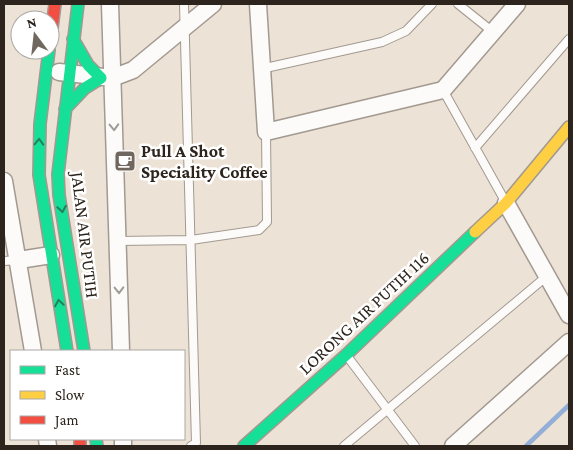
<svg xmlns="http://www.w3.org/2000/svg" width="573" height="450" viewBox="0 0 573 450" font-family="'Crimson Pro',serif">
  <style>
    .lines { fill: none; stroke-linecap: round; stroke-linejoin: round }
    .stream { stroke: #93aed7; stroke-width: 4.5 }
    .lane-casing { stroke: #a29990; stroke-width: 10 }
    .street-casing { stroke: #a29990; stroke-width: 19 }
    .fast-casing { stroke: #a29990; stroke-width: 14 }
    .slow-casing { stroke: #a29990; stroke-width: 14 }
    .jam-casing { stroke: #a29990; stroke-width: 14 }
    .lane { stroke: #fcfbf9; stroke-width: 8 }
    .street { stroke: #fcfbf9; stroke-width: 16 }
    .fast { stroke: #16e098; stroke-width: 11 }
    .slow { stroke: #ffcf43; stroke-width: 11 }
    .jam { stroke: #f24e42; stroke-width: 11 }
    .oneway { stroke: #9f9b96 }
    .oneway2 { stroke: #22825a }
    .labels { text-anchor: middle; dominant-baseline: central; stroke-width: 5; stroke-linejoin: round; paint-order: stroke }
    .poi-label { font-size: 18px; font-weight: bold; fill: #2d251d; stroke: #fff; text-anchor: start }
    .street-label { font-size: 18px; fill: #2d251d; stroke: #fff }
  </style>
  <rect width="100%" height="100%" fill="#ede2d6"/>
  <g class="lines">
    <!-- stream -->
    <path class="stream" d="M 526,446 L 569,405"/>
    <!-- lane casing -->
    <g class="lane-casing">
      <path id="lane" d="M 184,4 L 196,443 L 191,446
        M 458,4 L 493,32
        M 261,69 L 382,42 L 406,31 L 432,4
        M 443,90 L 505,201
        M 475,148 L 569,39
        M 118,241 L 191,240 L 259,230 L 267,222 L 266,132
        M 4,261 L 19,260
        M 347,356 L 415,446
        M 344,446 L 547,276"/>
    </g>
    <!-- street casing -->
    <g class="street-casing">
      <path id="street" d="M 110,4 L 121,351
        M 258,4 L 266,132 L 443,90 L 517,4
        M 59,72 L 112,78 L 133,70 L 213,4
        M 4,181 L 33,351
        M 506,203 L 569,315
        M 19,260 L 51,255
        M 47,439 L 48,446
        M 123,439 L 123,446
        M 453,446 L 569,342"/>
    </g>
    <!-- fast casing -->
    <g class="fast-casing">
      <path id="fast" d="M 78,4 L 58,174 L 59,195 L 84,351
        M 49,50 L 40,124 L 39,175 L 67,351
        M 65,109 L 85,88 L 101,78 L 88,65 L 73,39
        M 96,439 L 97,446
        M 244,446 L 346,355 L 475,232"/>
    </g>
    <!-- slow casing -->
    <g class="slow-casing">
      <path id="slow" d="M 475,232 L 506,203 L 569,127"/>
    </g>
    <!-- jam casing -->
    <g class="jam-casing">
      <path id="jam" d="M 50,44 L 55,4
        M 80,439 L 80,446"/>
    </g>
    <!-- lane -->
    <use href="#lane" class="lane"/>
    <!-- street -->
    <use href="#street" class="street"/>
    <!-- fast -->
    <use href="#fast" class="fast"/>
    <!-- slow -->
    <use href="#slow" class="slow"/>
    <!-- jam -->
    <use href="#jam" class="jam"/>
  </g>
  <!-- one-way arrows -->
  <defs><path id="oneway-chevron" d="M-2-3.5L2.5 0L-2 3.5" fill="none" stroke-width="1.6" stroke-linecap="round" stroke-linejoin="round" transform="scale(1.25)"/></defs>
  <g class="oneway">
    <use href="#oneway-chevron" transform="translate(114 127) rotate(88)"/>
    <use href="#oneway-chevron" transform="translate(119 290) rotate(89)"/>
  </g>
  <g class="oneway2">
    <use href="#oneway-chevron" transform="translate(39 142) rotate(-88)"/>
    <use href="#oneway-chevron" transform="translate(62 209) rotate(81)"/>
    <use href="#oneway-chevron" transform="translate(59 303) rotate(-99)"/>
  </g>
  <!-- icons -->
  <defs>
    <g id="cafe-square" transform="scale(1.125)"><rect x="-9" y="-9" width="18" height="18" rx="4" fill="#70675e" stroke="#fff"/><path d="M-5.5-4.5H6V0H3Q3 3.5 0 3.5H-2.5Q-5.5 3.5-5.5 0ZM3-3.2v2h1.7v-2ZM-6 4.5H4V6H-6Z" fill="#fff"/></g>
  </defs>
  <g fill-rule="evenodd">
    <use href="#cafe-square" x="125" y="161"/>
  </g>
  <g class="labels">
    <!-- poi labels -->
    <g class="poi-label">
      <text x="141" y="151">Pull A Shot<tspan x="141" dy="21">Speciality Coffee</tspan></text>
    </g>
    <!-- street labels -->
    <g class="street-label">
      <text transform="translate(85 235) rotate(83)">JALAN AIR PUTIH</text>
      <text transform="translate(364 313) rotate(-43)">LORONG AIR PUTIH 116</text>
    </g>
  </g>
  <!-- border -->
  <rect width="573" height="450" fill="none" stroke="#2d251d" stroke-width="10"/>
  <!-- legend -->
  <rect x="10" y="350" width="175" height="90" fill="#ffffff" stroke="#aba8a5"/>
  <rect x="20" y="366" width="25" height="8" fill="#16e098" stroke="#aba8a5"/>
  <text x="55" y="375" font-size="15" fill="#2d251d">Fast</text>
  <rect x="20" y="391" width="25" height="8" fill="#ffcf43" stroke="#aba8a5"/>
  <text x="55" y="400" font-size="15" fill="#2d251d">Slow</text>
  <rect x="20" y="416" width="25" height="8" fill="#f24e42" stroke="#aba8a5"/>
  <text x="55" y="425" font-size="15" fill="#2d251d">Jam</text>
  <!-- north arrow -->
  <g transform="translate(35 35) rotate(345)"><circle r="24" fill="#ffffff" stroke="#aba8a5"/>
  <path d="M0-4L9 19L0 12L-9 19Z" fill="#70675e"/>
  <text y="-8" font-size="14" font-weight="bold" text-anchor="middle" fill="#2d251d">N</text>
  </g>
</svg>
